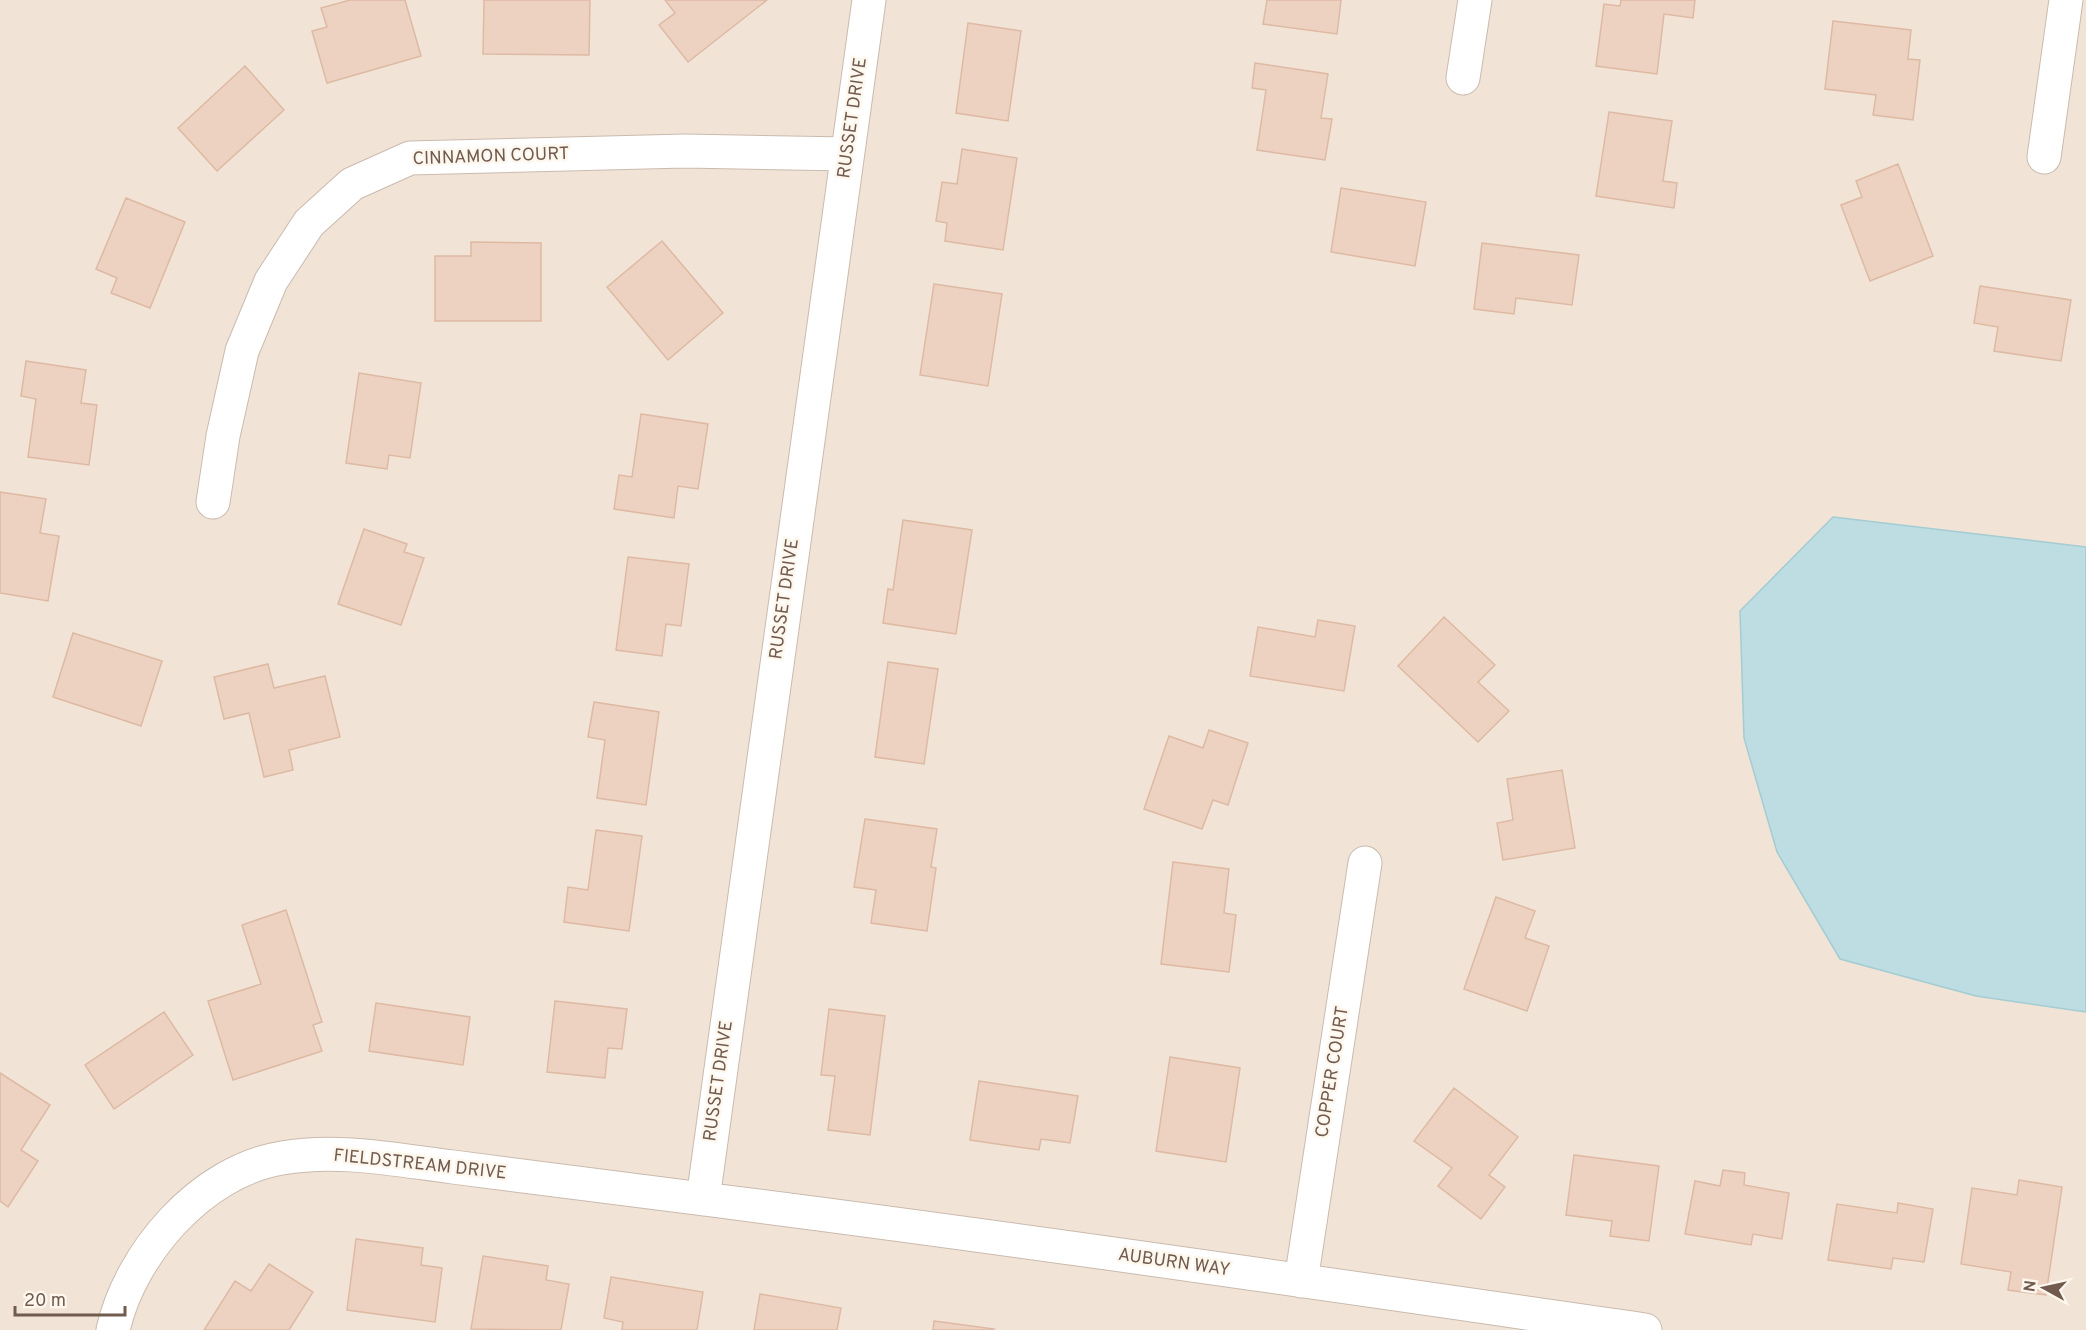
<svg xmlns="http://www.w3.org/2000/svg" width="2086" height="1330" viewBox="0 0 2086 1330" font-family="Overpass,sans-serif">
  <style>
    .residential { fill: #f1e4d6 }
    .water { fill: #bddde2; stroke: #a4ccd3; stroke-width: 1.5 }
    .building { fill: #edd2c1; stroke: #deb9a3; stroke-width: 1.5 }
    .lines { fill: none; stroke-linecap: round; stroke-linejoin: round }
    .street-casing { stroke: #cbbaae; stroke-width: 35 }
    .street { stroke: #fff; stroke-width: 33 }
    .labels { text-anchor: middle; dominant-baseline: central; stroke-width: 5; stroke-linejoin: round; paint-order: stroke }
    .street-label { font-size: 18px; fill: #715a4e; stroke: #fdf7ed }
  </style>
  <rect width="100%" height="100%" fill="#faf2e7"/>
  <!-- residential -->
  <path class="residential" d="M 0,0 L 2086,0 L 2086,1330 L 0,1330 Z"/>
  <!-- water -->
  <path class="water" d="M 1833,517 L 2086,547 L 2086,1012 L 1976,996 L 1840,959 L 1777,852 L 1744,738 L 1740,611 Z"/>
  <!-- building -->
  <path class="building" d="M 350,0 L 405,0 L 421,56 L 327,83 L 312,31 L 327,27 L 321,8 Z
    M 484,0 L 590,0 L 589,55 L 483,54 Z
    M 665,0 L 767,0 L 688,62 L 659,25 L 675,13 Z
    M 1267,0 L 1341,0 L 1337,34 L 1263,24 Z
    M 1621,0 L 1695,0 L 1693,18 L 1664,14 L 1657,74 L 1596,66 L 1604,4 L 1620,6 Z
    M 1833,21 L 1911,30 L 1908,59 L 1920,60 L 1913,120 L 1873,115 L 1876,95 L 1825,89 Z
    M 968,23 L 1021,31 L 1008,121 L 956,113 Z
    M 1255,63 L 1328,74 L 1321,118 L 1332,119 L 1325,160 L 1257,150 L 1266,90 L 1252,88 Z
    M 245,66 L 284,110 L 217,171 L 178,128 Z
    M 1609,112 L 1672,121 L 1663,181 L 1677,183 L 1674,208 L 1596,196 Z
    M 962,149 L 1017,158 L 1003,250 L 945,241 L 947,223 L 936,221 L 942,182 L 957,184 Z
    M 1898,164 L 1933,256 L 1870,281 L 1841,205 L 1862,197 L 1856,181 Z
    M 1341,188 L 1426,202 L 1415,266 L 1331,252 Z
    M 126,198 L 185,222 L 150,308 L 111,293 L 117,278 L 96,269 Z
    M 662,241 L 723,313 L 668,360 L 607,287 Z
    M 471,242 L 541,243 L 541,321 L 435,321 L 435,256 L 471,256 Z
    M 1482,243 L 1579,255 L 1572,305 L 1516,298 L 1514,314 L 1474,309 Z
    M 934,284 L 1002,294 L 988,386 L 920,375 Z
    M 1980,286 L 2071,300 L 2061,361 L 1994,351 L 1998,327 L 1974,323 Z
    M 26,361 L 86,370 L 81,403 L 97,405 L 89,465 L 28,457 L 36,399 L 21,396 Z
    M 359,373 L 421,383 L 410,458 L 389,455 L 387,469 L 346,463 Z
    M 641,414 L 708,424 L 698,489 L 678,486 L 674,518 L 614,509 L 619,475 L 632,477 Z
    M 0,492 L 46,499 L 40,533 L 59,536 L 48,601 L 0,593 Z
    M 903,520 L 972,530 L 956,634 L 883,623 L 888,589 L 893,590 Z
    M 364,529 L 407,544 L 404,552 L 424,558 L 401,625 L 338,604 Z
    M 628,557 L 689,564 L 681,626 L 666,624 L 662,656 L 616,650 Z
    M 1444,617 L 1495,665 L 1478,682 L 1509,711 L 1478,742 L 1398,666 Z
    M 1318,620 L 1355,626 L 1344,691 L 1250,676 L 1258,627 L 1315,637 Z
    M 73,633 L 162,661 L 141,726 L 53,697 Z
    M 888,662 L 938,669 L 924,764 L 875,757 Z
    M 268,664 L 274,688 L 325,676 L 340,737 L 289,750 L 293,770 L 264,777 L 249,713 L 224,719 L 214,677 Z
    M 594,702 L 659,712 L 646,805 L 597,798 L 605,740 L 588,737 Z
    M 1209,730 L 1248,743 L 1228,805 L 1213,800 L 1202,829 L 1144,809 L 1169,736 L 1203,748 Z
    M 1562,770 L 1575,848 L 1503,860 L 1497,823 L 1513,820 L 1507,779 Z
    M 865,819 L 937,829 L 931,867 L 936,868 L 927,931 L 871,923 L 876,890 L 854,887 Z
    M 596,830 L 642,836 L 629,931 L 564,922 L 568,887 L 588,890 Z
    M 1173,862 L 1229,869 L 1224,913 L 1236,915 L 1229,972 L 1161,964 Z
    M 1496,897 L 1535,911 L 1525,938 L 1549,946 L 1527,1011 L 1464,989 Z
    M 286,910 L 322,1022 L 313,1025 L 322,1051 L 233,1080 L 208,1001 L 261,984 L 242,925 Z
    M 555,1001 L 627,1009 L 622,1049 L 608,1048 L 605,1078 L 547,1072 Z
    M 376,1003 L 470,1017 L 463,1065 L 369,1051 Z
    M 829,1009 L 885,1016 L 870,1135 L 828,1130 L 835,1076 L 821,1075 Z
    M 164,1012 L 193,1055 L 114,1109 L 85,1065 Z
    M 1170,1057 L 1240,1068 L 1226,1162 L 1156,1151 Z
    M 0,1073 L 50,1105 L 21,1150 L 38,1161 L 8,1207 L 0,1201 Z
    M 979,1081 L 1078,1096 L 1070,1143 L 1041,1139 L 1039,1150 L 970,1140 Z
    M 1454,1088 L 1518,1137 L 1489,1175 L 1505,1187 L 1481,1219 L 1438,1186 L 1452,1168 L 1414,1141 Z
    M 1574,1155 L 1659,1166 L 1649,1241 L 1610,1236 L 1612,1221 L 1566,1215 Z
    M 1723,1170 L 1745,1173 L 1744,1185 L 1789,1193 L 1782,1239 L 1753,1234 L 1751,1245 L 1685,1234 L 1695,1181 L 1720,1186 Z
    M 2019,1180 L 2062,1187 L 2046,1295 L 2008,1290 L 2011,1272 L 1961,1264 L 1972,1188 L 2017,1195 Z
    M 1898,1203 L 1933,1209 L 1924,1262 L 1893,1258 L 1891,1269 L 1828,1260 L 1837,1204 L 1897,1213 Z
    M 356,1239 L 423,1248 L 421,1265 L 442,1268 L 435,1322 L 347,1310 Z
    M 483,1256 L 548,1266 L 546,1280 L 569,1284 L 561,1330 L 471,1329 Z
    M 269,1264 L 313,1292 L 289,1330 L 204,1330 L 235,1281 L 251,1291 Z
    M 611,1277 L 703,1292 L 697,1330 L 622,1330 L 623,1322 L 604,1318 Z
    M 760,1294 L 841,1308 L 837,1330 L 754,1330 Z
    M 934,1321 L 994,1329 L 993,1330 L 933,1330 Z"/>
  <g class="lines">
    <!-- street casing -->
    <g class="street-casing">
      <path id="street" d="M 1463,78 L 1475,0
        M 2044,157 L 2066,0
        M 213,502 L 223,436 L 242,351 L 271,281 L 309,223 L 352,184 L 410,158 L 685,151 L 847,154
        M 703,1199 L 869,0
        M 1301,1281 L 1365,863
        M 113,1330 C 130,1254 201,1171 282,1158 C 339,1148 396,1160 453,1167 C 523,1176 593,1185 664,1194 C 991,1235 1318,1283 1645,1330"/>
    </g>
    <!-- street -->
    <use href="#street" class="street"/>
  </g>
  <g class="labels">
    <!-- street labels -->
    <g class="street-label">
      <text transform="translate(853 118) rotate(-82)">RUSSET DRIVE</text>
      <text transform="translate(491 157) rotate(-2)">CINNAMON COURT</text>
      <text transform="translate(785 599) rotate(-82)">RUSSET DRIVE</text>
      <text transform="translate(1333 1072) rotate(-81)">COPPER COURT</text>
      <text transform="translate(719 1081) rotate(-82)">RUSSET DRIVE</text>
      <text transform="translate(420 1165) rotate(6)">FIELDSTREAM DRIVE</text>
      <text transform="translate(1174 1263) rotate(8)">AUBURN WAY</text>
    </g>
  </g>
  <!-- north arrow -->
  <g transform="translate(2044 1288) rotate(278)" stroke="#fdf7ed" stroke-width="4.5" paint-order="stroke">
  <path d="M0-4.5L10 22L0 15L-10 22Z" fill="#715a4e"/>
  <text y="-9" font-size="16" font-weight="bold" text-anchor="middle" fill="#715a4e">N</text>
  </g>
  <!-- scale -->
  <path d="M15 1306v9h110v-9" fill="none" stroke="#715a4e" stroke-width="3"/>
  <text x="24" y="1306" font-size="18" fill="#715a4e" stroke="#fdf7ed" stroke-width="4.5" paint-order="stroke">20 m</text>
</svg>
